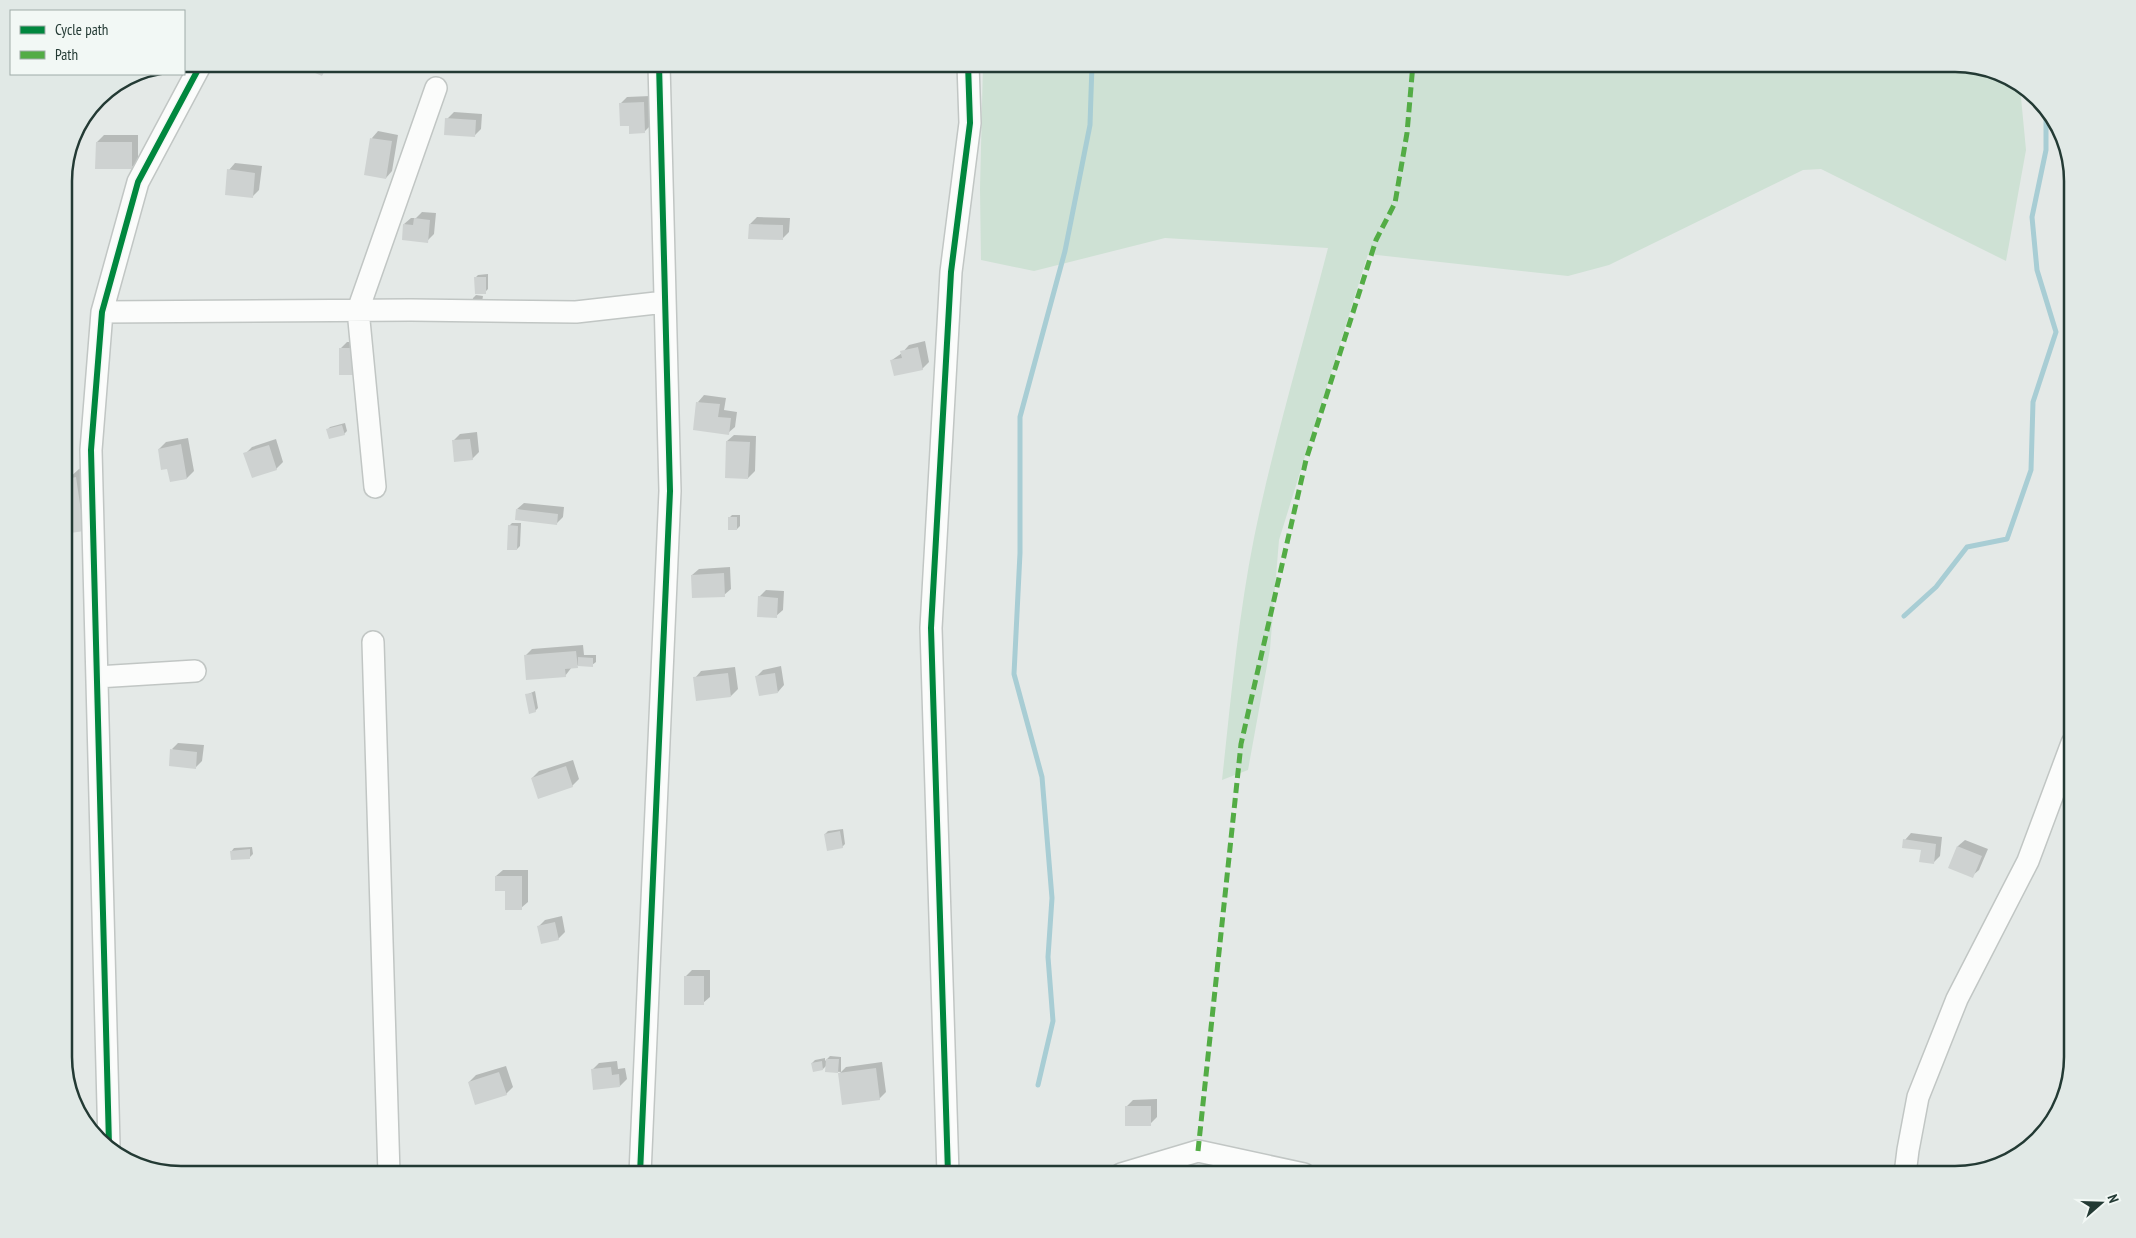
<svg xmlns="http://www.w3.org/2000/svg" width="2136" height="1238" viewBox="0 0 2136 1238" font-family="'PT Sans Narrow',sans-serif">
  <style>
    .green { fill: #cee1d4 }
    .shadow { fill: #0003 }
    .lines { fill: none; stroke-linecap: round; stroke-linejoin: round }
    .stream { stroke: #a8cdd4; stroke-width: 5 }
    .building { fill: #ced2d1 }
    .minor-casing { stroke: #c1c6c4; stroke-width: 24 }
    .minor { stroke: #fbfcfb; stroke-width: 21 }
    .quiet { stroke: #53ac45; stroke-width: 5; stroke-dasharray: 10 5; stroke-linecap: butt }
    .cycleway-casing { stroke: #f2f8f5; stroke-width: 9 }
    .cycleway { stroke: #00873e; stroke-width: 6 }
    .rim { fill: none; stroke: #233a34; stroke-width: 2.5 }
  </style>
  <rect width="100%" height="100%" fill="#e4e9e7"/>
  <!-- green -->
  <path class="green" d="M 983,64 L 1954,64 L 2013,79 L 2020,87 L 2026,150 L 2006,261 L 1821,169 L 1803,170 L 1609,265 L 1568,276 L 1368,254 L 1279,540 L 1270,649 L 1248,770 L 1222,780 C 1231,699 1238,618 1254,538 C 1274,440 1303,345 1328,248 L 1165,238 L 1034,271 L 981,260 L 980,189 Z"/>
  <!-- shadow -->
  <path class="shadow" d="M 302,64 L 330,64 L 322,75 L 301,66 Z
    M 650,96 L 651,125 L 644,132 L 630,125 L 620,104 L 627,97 Z
    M 454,112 L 482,114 L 481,129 L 474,136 L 447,119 Z
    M 378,131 L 398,135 L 392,171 L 386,178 L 372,138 Z
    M 104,135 L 138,135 L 138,161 L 131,168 L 97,142 Z
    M 235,163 L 262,166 L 259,190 L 252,197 L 229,170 Z
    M 422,212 L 436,213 L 434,234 L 427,241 L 404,224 L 411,218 L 416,218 Z
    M 757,217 L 790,218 L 789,232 L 782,239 L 750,224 Z
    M 488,274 L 488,289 L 485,292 L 475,278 L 478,275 Z
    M 476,295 L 483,296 L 482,302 L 472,304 L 473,298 Z
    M 925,341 L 929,362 L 922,369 L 892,360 L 902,353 L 909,345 Z
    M 347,342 L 364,342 L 341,374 L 340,349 Z
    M 704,395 L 726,398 L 724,410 L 737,412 L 735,427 L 728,433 L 698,402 Z
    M 345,423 L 347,431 L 344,434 L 327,430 L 330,427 Z
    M 477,432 L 479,452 L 472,459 L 453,441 L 460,434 Z
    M 734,435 L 756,436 L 755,471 L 748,478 L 727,441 Z
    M 188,438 L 194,471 L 187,478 L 171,481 L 168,467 L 159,449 L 166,442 Z
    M 276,439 L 283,462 L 276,469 L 245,454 L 252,447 Z
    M 86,467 L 83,530 L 64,533 L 64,483 L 68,482 L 68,479 L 79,469 Z
    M 524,503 L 564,507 L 563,517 L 557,523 L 517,509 Z
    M 732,515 L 740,515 L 740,526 L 737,529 L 729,518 Z
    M 512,523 L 521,523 L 520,546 L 517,549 L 509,526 Z
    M 730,567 L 731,589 L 724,595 L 692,575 L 699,569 Z
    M 766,590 L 784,591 L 783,610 L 776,616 L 759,597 Z
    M 583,645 L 584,655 L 596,655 L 596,662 L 592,665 L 579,665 L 572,667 L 565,676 L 525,656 L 532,649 Z
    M 781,666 L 784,685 L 778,692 L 756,677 L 763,670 Z
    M 735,667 L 738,689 L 731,696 L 695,678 L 701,671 Z
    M 535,691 L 538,708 L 535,711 L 526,695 Z
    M 178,743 L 204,745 L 202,761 L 195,768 L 172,749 Z
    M 573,760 L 579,779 L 572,786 L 532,778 L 539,771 Z
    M 843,829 L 845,844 L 842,847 L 825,834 L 828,831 Z
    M 1911,833 L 1942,837 L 1940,856 L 1933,863 L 1922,849 L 1905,840 Z
    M 1965,840 L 1988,849 L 1979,870 L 1972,876 L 1950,867 L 1958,846 Z
    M 252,847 L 253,854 L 250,857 L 231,852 L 234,848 Z
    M 503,870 L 528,870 L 528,902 L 521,908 L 496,876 Z
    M 562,916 L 565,932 L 558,939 L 538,927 L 545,920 Z
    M 692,970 L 710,970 L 710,997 L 703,1003 L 685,977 Z
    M 830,1056 L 841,1057 L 841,1072 L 827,1071 L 827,1065 L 823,1069 L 812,1063 L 815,1060 L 825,1058 L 825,1061 Z
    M 617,1061 L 618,1069 L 625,1068 L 627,1079 L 620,1086 L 592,1070 L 599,1063 Z
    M 882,1062 L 886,1092 L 879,1099 L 839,1074 L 846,1067 Z
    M 506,1066 L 513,1087 L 506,1094 L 469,1082 L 476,1075 Z
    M 1157,1099 L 1157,1117 L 1150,1124 L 1126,1107 L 1133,1100 Z
    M 106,1125 L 107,1143 L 90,1126 Z"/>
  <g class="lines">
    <!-- stream -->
    <path class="stream" d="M 1904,616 L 1936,587 L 1967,547 L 2007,539 L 2031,470 L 2033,402 L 2056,332 L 2037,270 L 2032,217 L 2046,150 L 2046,112
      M 1038,1085 L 1053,1021 L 1048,957 L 1052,898 L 1042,777 L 1014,674 L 1020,553 L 1020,417 L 1065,251 L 1090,125 L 1092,64"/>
  </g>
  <!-- building -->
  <path class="building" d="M 300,64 L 327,64 L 322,76 L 299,66 Z
    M 644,102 L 645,133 L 629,134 L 629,126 L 620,126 L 619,103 Z
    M 445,118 L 476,120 L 475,137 L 444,135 Z
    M 370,138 L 392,141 L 386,179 L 364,175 Z
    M 96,142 L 132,142 L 132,169 L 95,169 Z
    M 227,169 L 255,173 L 253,198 L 225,195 Z
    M 414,218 L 430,220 L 428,243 L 402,240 L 403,224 L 413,225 Z
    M 749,224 L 783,225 L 783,240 L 748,239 Z
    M 474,277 L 486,277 L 486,294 L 475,294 Z
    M 918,347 L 923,370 L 894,376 L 890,360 L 902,358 L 900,351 Z
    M 339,348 L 358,348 L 358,375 L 339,375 Z
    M 696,402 L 720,404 L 718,417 L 731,418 L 729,435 L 693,430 Z
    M 342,425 L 345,435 L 329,439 L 326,429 Z
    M 470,439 L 473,460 L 454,462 L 452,440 Z
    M 726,441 L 750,442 L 748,479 L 725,478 Z
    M 181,444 L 187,479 L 170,482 L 167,469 L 161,470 L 158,449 Z
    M 269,445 L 277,470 L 252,478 L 243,453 Z
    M 76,477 L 84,531 L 64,534 L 64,492 L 68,491 L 67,479 Z
    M 516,509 L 558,514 L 557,525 L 515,520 Z
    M 728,517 L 737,517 L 737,530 L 728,530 Z
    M 508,525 L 518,526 L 517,550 L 507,550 Z
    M 724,573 L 725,597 L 692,598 L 691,575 Z
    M 758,596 L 778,598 L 777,618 L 757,617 Z
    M 576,651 L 578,668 L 565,669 L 566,677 L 526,680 L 524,655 Z
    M 578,657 L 593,658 L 593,667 L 578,666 Z
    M 728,673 L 731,697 L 696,701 L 693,677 Z
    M 775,673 L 778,693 L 759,696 L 755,676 Z
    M 532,693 L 536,712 L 529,714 L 525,694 Z
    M 170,749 L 197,752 L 196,769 L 169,766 Z
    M 566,766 L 573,787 L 538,799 L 531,778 Z
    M 840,831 L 843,848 L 827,851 L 824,834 Z
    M 1903,839 L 1936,844 L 1934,864 L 1919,862 L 1921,850 L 1902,848 Z
    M 1957,846 L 1982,856 L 1973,878 L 1948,868 Z
    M 250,849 L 250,859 L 231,860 L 230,851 Z
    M 495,876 L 522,876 L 522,910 L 505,910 L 505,891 L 495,891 Z
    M 555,922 L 559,940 L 541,944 L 537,926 Z
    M 684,976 L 704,976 L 704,1005 L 684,1005 Z
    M 826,1059 L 839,1059 L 838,1073 L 825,1072 Z
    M 822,1061 L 823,1070 L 813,1072 L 811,1063 Z
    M 611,1067 L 612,1075 L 619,1074 L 620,1087 L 593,1090 L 591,1069 Z
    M 876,1068 L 880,1100 L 842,1105 L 838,1073 Z
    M 499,1072 L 507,1095 L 475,1105 L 468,1082 Z
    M 1125,1106 L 1151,1106 L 1151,1126 L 1125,1126 Z"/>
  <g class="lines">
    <!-- minor casing -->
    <g class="minor-casing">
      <path id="minor" d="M 102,312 L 411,310 L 576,312 L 665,302
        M 375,487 L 358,310 L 436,88
        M 373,642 L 389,1174
        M 97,677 L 195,671
        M 109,1145 L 91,450 L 102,312 L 138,182 L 201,64
        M 640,1174 L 670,491 L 659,64
        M 948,1174 L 931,628 L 951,272 L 970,123 L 968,64
        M 1121,1174 L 1198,1151 L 1304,1174
        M 1905,1174 L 1908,1150 L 1918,1097 L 1957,999 L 2028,861 L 2072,743"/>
    </g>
    <!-- minor -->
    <use href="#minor" class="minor"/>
    <!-- quiet -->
    <path class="quiet" d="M 1198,1151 L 1241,744 L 1306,460 L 1376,240 L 1395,203 L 1407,133 L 1413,64"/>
    <!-- cycleway casing -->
    <g class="cycleway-casing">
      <path id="cycleway" d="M 109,1145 L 91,450 L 102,312 L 138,182 L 201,64
        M 640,1174 L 670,491 L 659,64
        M 948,1174 L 931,628 L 951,272 L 970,123 L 968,64"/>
    </g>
    <!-- cycleway -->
    <use href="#cycleway" class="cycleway"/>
  </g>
  <!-- crop -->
  <path d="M0 0H2136V1238H0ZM181 72H1955A109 109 0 0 1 2064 181V1057A109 109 0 0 1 1955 1166H181A109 109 0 0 1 72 1057V181A109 109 0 0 1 181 72Z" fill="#e1e9e6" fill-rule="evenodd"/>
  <path class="rim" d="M181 72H1955A109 109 0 0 1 2064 181V1057A109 109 0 0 1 1955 1166H181A109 109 0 0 1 72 1057V181A109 109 0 0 1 181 72Z"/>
  <!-- legend -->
  <rect x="10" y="10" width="175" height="65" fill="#f2f8f5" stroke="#9faca8"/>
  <rect x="20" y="26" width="25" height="8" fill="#00873e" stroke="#9faca8"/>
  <text x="55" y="35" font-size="15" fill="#233a34">Cycle path</text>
  <rect x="20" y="51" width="25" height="8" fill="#53ac45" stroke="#9faca8"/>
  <text x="55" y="60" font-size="15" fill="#233a34">Path</text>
  <!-- north arrow -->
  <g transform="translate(2101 1203) rotate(70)" stroke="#f2f8f5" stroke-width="4" paint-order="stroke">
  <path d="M0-4L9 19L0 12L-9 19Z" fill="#233a34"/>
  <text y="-8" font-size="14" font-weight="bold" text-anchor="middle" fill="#233a34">N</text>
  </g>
</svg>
